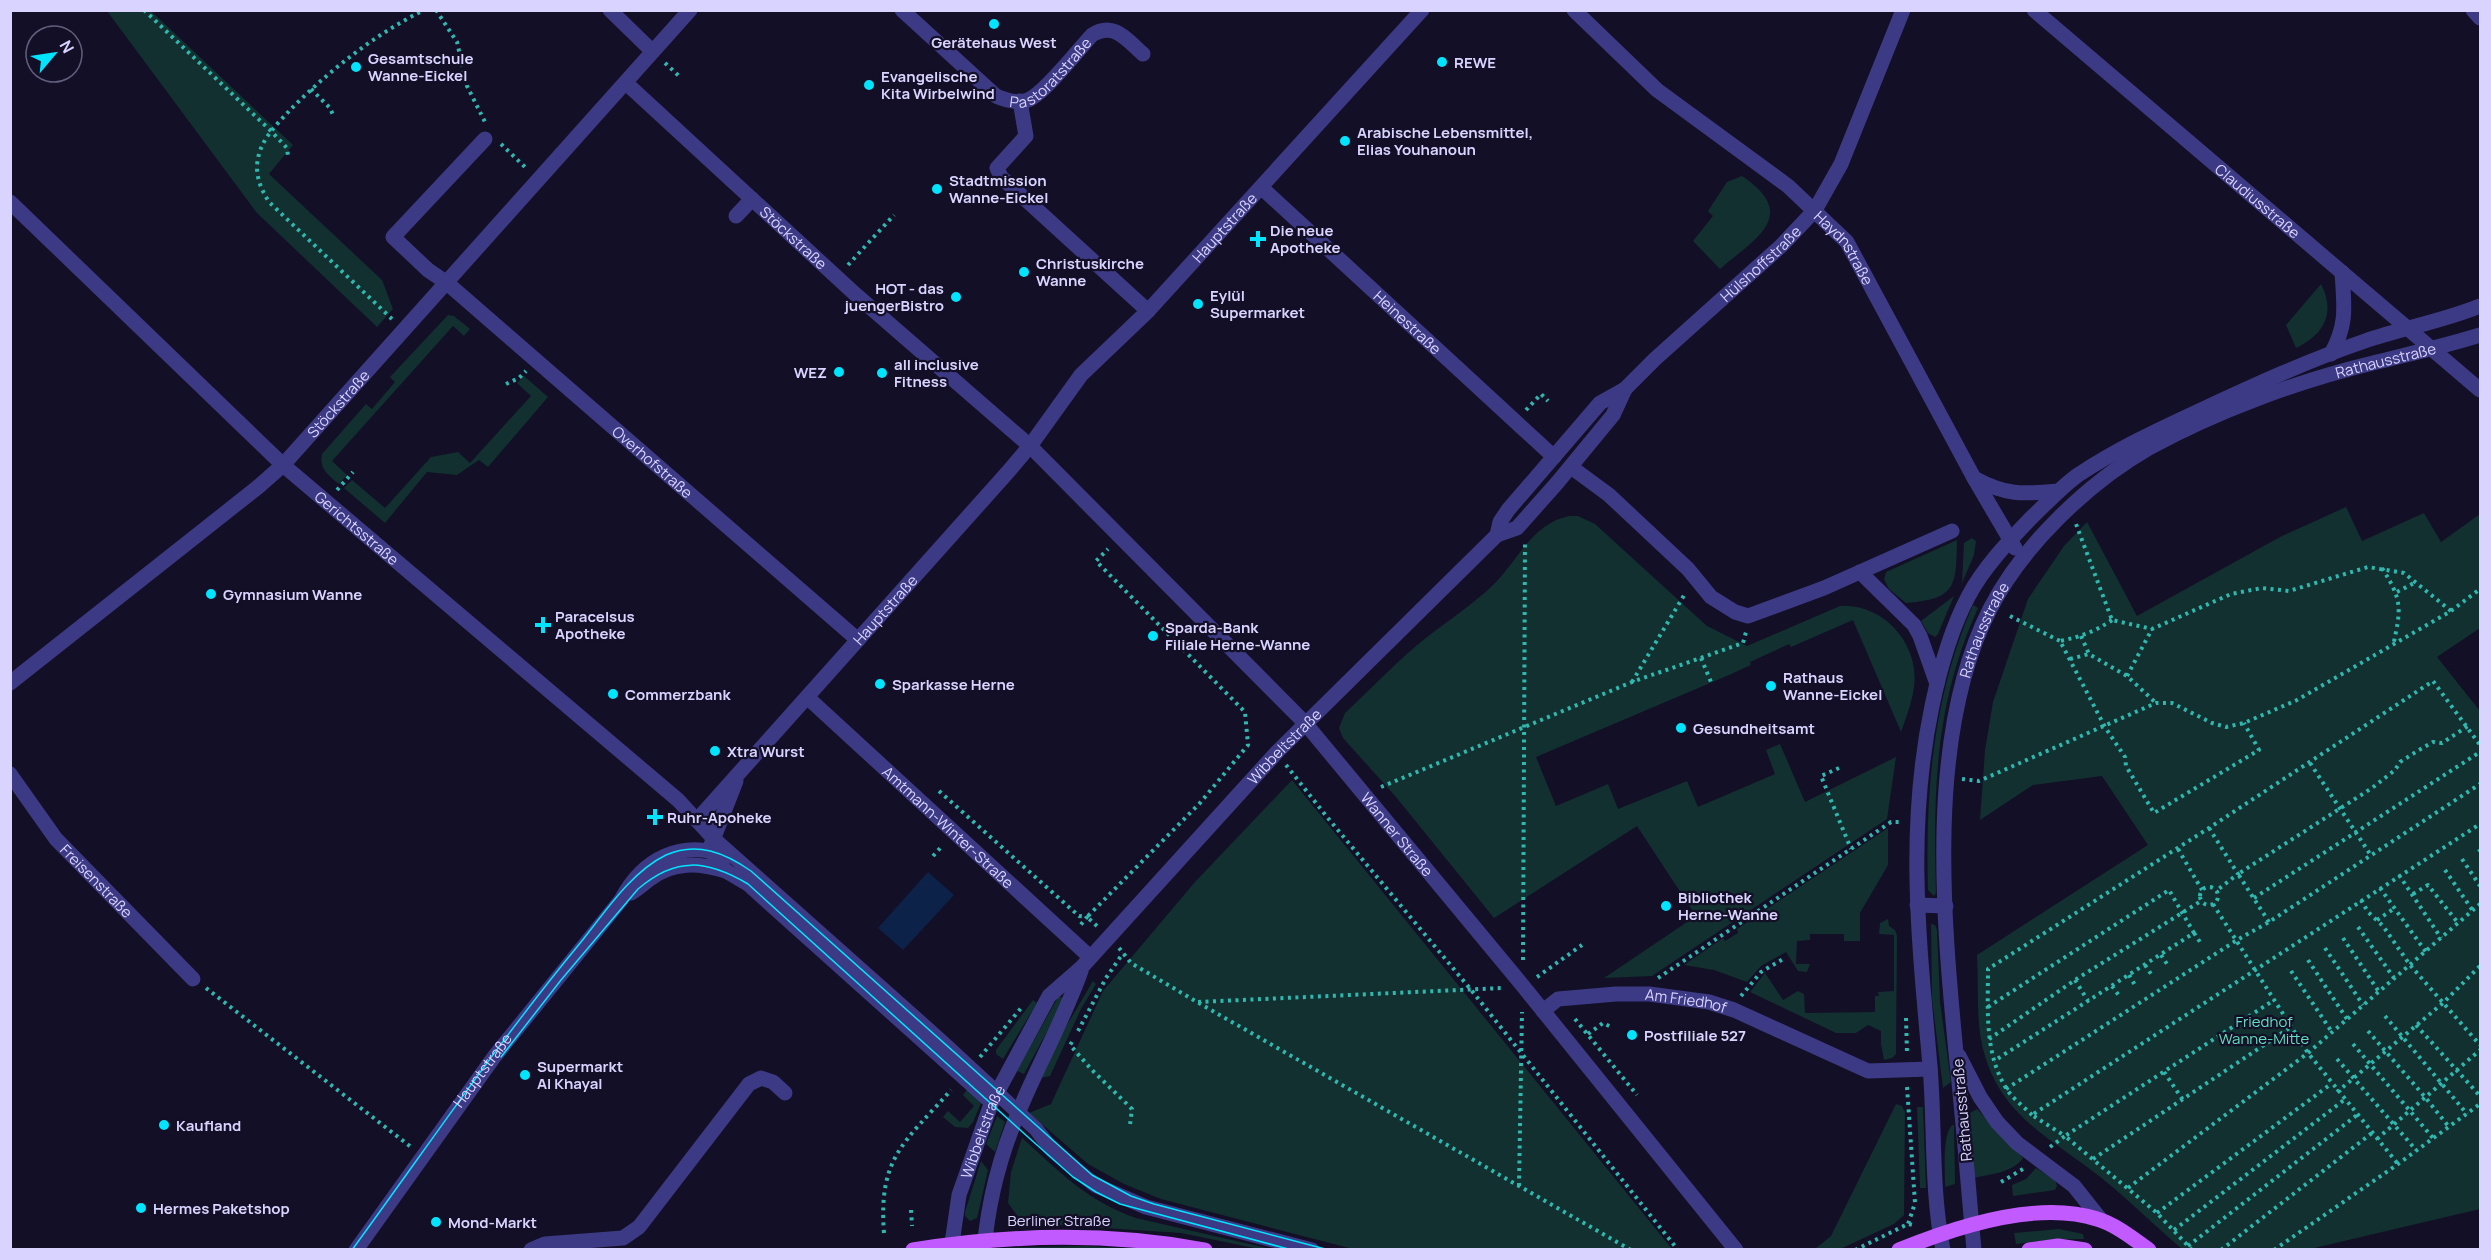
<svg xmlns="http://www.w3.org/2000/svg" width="2491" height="1260" viewBox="0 0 2491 1260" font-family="Manrope,sans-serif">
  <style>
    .green { fill: #12302f }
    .water { fill: #0c2248 }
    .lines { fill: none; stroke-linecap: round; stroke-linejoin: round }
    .path { stroke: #2fb8b0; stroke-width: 4; stroke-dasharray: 3 4.5; stroke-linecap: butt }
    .minor { stroke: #3d3a85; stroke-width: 15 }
    .major { stroke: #c25bff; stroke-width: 15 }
    .tram { stroke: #00e5ff; stroke-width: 1.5 }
    .poi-dot { fill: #00e5ff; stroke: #130f26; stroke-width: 2 }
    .labels { text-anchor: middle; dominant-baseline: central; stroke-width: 4.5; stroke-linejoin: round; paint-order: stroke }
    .poi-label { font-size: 15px; font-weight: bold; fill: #d9d4ff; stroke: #130f26; text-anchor: start }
    .street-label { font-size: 15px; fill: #d9d4ff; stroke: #130f26 }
    .park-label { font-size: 15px; fill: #5fe0c0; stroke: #130f26 }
  </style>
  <rect width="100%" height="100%" fill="#130f26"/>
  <!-- green -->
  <path class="green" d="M 107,11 L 151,11 L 293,145 L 269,174 L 382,280 L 393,309 L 377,327 L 257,213 Z
    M 1742,176 C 1800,215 1756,238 1720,269 L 1693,241 L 1713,216 L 1708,211 L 1727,182 Z
    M 2321,284 C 2336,313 2324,335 2296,348 L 2286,325 Z
    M 448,315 L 454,316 L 470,329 L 464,336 L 453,326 L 332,461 L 347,475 L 339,484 C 328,475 319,469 322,454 L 366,404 L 372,409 L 395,382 L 390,377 Z
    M 524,376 L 548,397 L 488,467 L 479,460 L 457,475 L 427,472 L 385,523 L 344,488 L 352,480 L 385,508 L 431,457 L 458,452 L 470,463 L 531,396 L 517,383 Z
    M 2346,507 L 2362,541 L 2424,513 L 2441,542 L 2480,514 L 2480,628 L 2437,657 L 2480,711 L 2480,1209 L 2310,1249 L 2182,1249 C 2154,1225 2128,1199 2099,1176 C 2053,1140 2003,1117 1985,1056 C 1975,1025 1979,988 1977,955 L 2148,845 L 2102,776 L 2033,785 L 1980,820 L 1985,750 L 1993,702 L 2028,599 L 2064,546 L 2087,522 L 2137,616 L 2280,537 Z
    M 1569,516 L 1578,516 L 1595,524 L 1707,626 L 1747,646 L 1840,606 C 1883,603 1920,644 1914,687 C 1912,702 1906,718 1901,732 L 1853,620 L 1791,647 L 1789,644 L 1750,662 L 1751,665 L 1729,675 L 1536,757 L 1556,806 L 1608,784 L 1618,809 L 1687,781 L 1698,807 L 1775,774 L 1766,750 L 1780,744 L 1805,802 L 1896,757 L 1887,819 L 1652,976 L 1604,978 L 1696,916 L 1637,826 L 1494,918 L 1396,797 L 1343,738 L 1339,728 L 1345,713 C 1372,688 1398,660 1427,637 C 1449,620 1472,605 1492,586 C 1518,561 1531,524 1569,516 Z
    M 1972,538 L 1976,541 L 1974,555 L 1962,583 L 1964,543 Z
    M 1957,540 C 1956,586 1957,599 1906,603 L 1889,589 L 1884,579 L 1886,572 Z
    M 1954,596 L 1938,634 L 1935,637 L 1928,633 L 1921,621 Z
    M 1973,605 L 1978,608 C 1935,703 1933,790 1936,893 L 1934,896 L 1928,890 C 1925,793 1933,695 1973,605 Z
    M 1292,780 L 1672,1249 L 1353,1249 L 1161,1199 L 1124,1184 L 1088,1164 L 1029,1113 L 1051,1104 L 1103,991 L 1195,882 Z
    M 1888,828 L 1888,865 L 1860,913 L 1860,941 L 1844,941 L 1844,934 L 1810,934 L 1810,940 L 1797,941 L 1796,964 L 1810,964 L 1807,972 L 1798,971 L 1786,952 L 1761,966 L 1747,982 L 1714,970 L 1684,965 L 1723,938 L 1725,941 L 1738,933 L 1737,929 Z
    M 1888,919 L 1889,926 L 1895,930 L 1897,936 L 1896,1054 L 1892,1058 L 1884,1060 L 1881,1044 L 1881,1031 L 1868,1025 L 1856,1033 L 1836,1033 L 1750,992 L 1765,973 L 1783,1000 L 1798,991 L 1804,994 L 1805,1013 L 1875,1012 L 1875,996 L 1879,996 L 1878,992 L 1894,991 L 1894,935 L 1879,934 L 1880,923 Z
    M 1931,924 L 1935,925 L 1937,930 L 1940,1002 L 1951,1082 L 1943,1088 L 1932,999 Z
    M 1093,981 L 1096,984 L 1081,1009 L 1050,1076 L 1041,1078 L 1051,1052 Z
    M 1058,997 L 1062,997 L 1063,1002 L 1024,1074 L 1017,1071 Z
    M 1033,1000 L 1037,1003 L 1003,1059 L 996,1054 L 996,1050 Z
    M 968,1088 L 982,1101 L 973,1122 L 968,1128 L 955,1127 L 943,1117 L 948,1111 L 960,1122 L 974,1106 L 963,1095 Z
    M 1896,1104 L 1902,1106 L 1905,1112 L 1904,1215 L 1894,1224 L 1840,1249 L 1815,1249 L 1831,1236 Z
    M 1917,1107 L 1923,1107 L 1926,1188 L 1920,1188 Z
    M 1977,1109 L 2023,1158 C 2013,1173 1990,1174 1974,1178 L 1970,1113 Z
    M 997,1116 L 1005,1122 L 995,1152 L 986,1144 Z
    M 1952,1125 L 1954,1125 L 1955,1184 L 1945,1187 C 1945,1171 1942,1136 1952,1125 Z
    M 1022,1138 C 1060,1172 1087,1201 1136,1218 L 1271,1249 L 1259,1249 L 1181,1233 L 1029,1223 L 1019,1218 L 1008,1203 L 1011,1172 Z
    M 981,1161 L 988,1170 L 978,1214 L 977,1218 L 970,1221 L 965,1216 L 965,1212 Z
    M 2036,1168 L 2055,1180 L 2057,1186 L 2055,1190 L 2013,1196 L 2012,1185 L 2026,1179 Z
    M 2059,1229 L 2083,1234 L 2084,1239 L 2056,1239 L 2016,1244 L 2014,1233 Z
    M 1084,1246 L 1142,1249 L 995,1249 L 1000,1248 Z"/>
  <!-- water -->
  <path class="water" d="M 928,872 L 954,895 L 903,950 L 878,928 Z"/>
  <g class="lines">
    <!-- path -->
    <path class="path" d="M 144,10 L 271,131 L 287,148 L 288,156
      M 436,10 L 457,42 L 467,86 L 486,124
      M 665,63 L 679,76
      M 311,89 L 330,108 L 333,115
      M 501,144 L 526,168
      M 848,265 L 894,215
      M 392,319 L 269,202 C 259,186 254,172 259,154 C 264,136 279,122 291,109 C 330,70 374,35 424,10
      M 506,384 L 519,378 L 526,371
      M 1526,410 L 1541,394 L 1548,401
      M 337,490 L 353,472
      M 2382,568 C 2403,601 2401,609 2393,646
      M 2397,592 L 2416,582
      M 2451,611 L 2480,589
      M 2010,616 L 2060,641
      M 2112,620 C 2096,631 2080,637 2060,641 L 2105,727 L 2125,757 L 2126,766 L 2154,813 L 2259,750 L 2244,723
      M 2081,636 L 2089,654
      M 1701,658 L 1711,682
      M 2070,659 L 2089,654 L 2127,676 L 2156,703
      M 2127,676 L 2152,629
      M 1632,682 L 1686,592
      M 2310,763 L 2370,854
      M 1286,765 L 1327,817 L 1472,991 L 1678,1250
      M 1839,768 L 1821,776 L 1851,849
      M 1962,779 L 1979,781 L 2156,703 L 2172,703 L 2212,723 L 2226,727 L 2244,723 L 2297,700 L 2451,611 L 2404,573 L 2368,567 L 2289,591 L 2262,588 L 2231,594 L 2152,629 L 2112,620 L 2076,524
      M 1381,787 L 1632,682 L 1743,643 L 1746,632
      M 939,791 L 1079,916 L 1087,917 L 1079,927
      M 2209,828 L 2238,874 L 2216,891
      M 2178,849 L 2202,890
      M 2479,849 L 2480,851
      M 933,856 L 943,845
      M 2462,859 L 2480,886
      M 2445,870 L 2473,911
      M 2399,875 L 2441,938
      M2200 896a9 9 0 1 1 18 0a9 9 0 1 1-18 0Z
      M 2380,888 L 2426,952
      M 2413,894 L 2428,885 L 2458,923
      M 2254,898 L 2480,752
      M 2361,900 L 2368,912 L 2383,926 L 2410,965 L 2480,1045
      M 2213,904 L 2308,1053 L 2398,1164
      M 2377,920 L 2395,908
      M 2269,922 L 2238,874 L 2372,788 L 2395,770 L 2400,762 L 2419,750 L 2433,742 L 2442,743 L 2468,726
      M 1097,926 L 1087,917 L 1200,803 L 1248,745 L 1245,712 L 1096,561 L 1108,549
      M 2358,927 L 2394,978
      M 2194,933 L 2202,945
      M 2343,938 L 2379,992
      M 1119,948 L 1131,963 L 1197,1002 L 1631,1250
      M 2325,948 L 2363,1005
      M 2161,955 L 2169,967
      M 1523,960 L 1525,541
      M 2308,960 L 2347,1019
      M 2145,965 L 2153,977
      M 2291,971 L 2332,1032
      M 2129,975 L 2136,987
      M 1537,977 L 1582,945
      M 1658,978 L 1891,822 L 1903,822
      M 2075,980 L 2088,1001
      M 2112,986 L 2120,997
      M 206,988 L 411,1147
      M 1741,996 L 1761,972 L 1783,959
      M 1198,1002 L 1502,988
      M 1988,1007 L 2169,890 L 2194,933 L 1994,1061
      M 2385,1016 L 2467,1114
      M 1906,1018 L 1907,1053
      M 1575,1019 L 1637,1095
      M 2416,1025 L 2480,1096
      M 1078,1031 L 1106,978 L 1123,953
      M 2368,1031 L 2425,1097 L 2449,1127
      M 1588,1034 L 1603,1023 L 1611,1027
      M 1989,1039 L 2075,980 L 2201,901
      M 1072,1042 L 1070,1045 L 1092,1070 L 1132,1109 L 1130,1125
      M 2353,1044 L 2433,1138
      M 980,1057 L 1022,1007
      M 2337,1059 L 2416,1150
      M 2164,1072 L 2183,1100
      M 1907,1087 L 1915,1203 L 1908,1224
      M 2006,1089 L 2237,940 L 2269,922 L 2480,784
      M 2337,1092 L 2443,1003 L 2480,966
      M 2032,1115 C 2023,1106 2012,1098 2006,1088 C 1984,1052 1988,1009 1988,969 L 2209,828 L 2433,681 L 2480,745
      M 2377,1139 L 2480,1050
      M 2050,1147 L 2065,1136 L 2032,1115 L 2480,824
      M 2093,1159 L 2291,1027
      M 2001,1182 L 2023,1169
      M 1519,1186 L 1522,1012
      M 2128,1188 L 2308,1053 L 2480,904
      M 911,1210 L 912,1226
      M 2157,1213 L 2331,1084
      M 2174,1230 L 2344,1100
      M 884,1233 C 878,1157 905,1142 951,1090
      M 2188,1246 L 2357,1115
      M 1855,1250 L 1908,1224 L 1914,1225
      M 2192,1250 L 2157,1213 L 2065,1136 L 2274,1000
      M 2221,1250 L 2372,1133
      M 2274,1250 L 2398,1164 L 2480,1104"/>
    <!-- minor -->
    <g class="minor">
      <path d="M 610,10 L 652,51"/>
      <path id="s1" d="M 902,10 L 996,96 C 1006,100 1017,104 1028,100 C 1045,93 1078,50 1092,35 C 1114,21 1127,40 1143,54"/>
      <path id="s2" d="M 1574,10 L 1657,90 L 1788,186 L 1847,242 L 1974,478 L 2015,548"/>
      <path id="s3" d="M 2034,10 L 2480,390"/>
      <path d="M 2473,10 L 2480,18"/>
      <path id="s4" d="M 626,83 L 855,294 L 1030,446 L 1305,723 L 1523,986 L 1736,1250"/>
      <path d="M 1020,101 L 1026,136 L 997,168 L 1001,177 L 1148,311"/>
      <path id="s5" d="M 485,139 L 393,237 L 428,270 L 447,283 L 858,640"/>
      <path id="s6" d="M 1262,188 L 1554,457"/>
      <path id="s7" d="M 10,202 L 283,465 L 678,800 L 714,839 L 941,1041 L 1036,1129 L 1052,1150 L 1095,1185 L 1146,1207 L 1312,1250"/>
      <path d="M 736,216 L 752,199"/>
      <path d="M 2331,354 C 2348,323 2344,306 2342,272"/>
      <path d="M 1571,467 L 1609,495 L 1688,569 L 1711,597 L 1735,612 L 1748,616 L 1824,588 L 1952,531"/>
      <path d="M 1974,478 C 2007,496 2023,494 2059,491"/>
      <path d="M 1497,535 L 1517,528 L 1557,483 L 1613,415 L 1625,389"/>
      <path d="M 1860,572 L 1914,625 L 1920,636 L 1937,684"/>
      <path id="s8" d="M 10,683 L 258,487 L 283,465 L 690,10"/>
      <path id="s9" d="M 807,697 L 1090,957"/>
      <path id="s10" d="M 10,774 L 56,839 L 193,979"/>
      <path id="s11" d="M 697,820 L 1007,473 L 1030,446 L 1081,375 L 1148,311 L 1422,10"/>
      <path d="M 711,845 L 736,781"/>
      <path d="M 710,850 L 726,871 L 748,884 L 991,1102"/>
      <path d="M 631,893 C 638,889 643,884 650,879 C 673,861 699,863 726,871"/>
      <path d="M 1917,905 L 1946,906"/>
      <path id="s12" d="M 1543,1011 L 1558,999 L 1616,994 L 1649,994 L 1709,1002 L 1734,1010 L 1868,1071 L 1930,1069"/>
      <path d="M 1959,1056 L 1980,1097 L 1997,1122 L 2017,1143 L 2074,1186 L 2101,1220"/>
      <path d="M 356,1250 L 494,1057 L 621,900 C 643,858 682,839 727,856"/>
      <path d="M 531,1250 L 545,1244 L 623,1238 L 639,1227 L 749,1084 L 761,1078 L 773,1082 L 785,1093"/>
      <path id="s13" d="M 951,1250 L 959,1195 L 991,1104 L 1049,996 L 1081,968 L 1277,752 L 1497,535 L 1500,522 L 1508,510 L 1600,403 L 1625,389 L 1655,359 L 1781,246 L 1815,210 L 1841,164 L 1903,10"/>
      <path d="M 984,1250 C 988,1203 1001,1153 1019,1111 C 1039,1063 1064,1019 1081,971"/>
      <path d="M 1943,1250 C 1931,1189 1935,1127 1930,1066 C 1919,941 1906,830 1932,706 C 1940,668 1950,631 1968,597 C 1983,568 2008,542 2031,518 C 2046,504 2061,487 2078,475 C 2117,449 2158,430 2201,410 C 2255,385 2309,360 2365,341 C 2403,328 2443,321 2480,306"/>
      <path id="s14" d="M 1974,1250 C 1968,1184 1963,1118 1956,1053 C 1943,917 1926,734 1990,609 C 2022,546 2088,483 2149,448 C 2216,411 2298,381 2373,363 C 2409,354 2445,346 2480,335"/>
    </g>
    <!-- major -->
    <path class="major" d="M 913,1250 C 1011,1234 1108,1232 1205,1250
      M 1899,1250 C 1955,1227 2038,1200 2097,1219 C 2115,1224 2134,1239 2149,1250
      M 2029,1250 L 2058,1246 L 2085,1250"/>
    <!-- tram -->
    <g class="tram">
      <path d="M 501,1057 L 561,980 L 638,889 C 676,856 707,860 748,884 L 1028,1137 L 1073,1177 L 1096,1192 L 1120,1204 L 1292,1250"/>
      <path id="s15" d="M 352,1250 C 428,1146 499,1041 581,942 C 605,912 631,872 666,855 C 697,841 725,853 751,871 L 1092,1175 L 1131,1196 L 1154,1204 L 1329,1250"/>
    </g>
  </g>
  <!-- markers -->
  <g class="poi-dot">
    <circle cx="994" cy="24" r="6"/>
    <circle cx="1442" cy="62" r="6"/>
    <circle cx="356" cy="67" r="6"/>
    <circle cx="869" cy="85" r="6"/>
    <circle cx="1345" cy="141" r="6"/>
    <circle cx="937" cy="189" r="6"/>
    <path d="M1255 230h6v6h6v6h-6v6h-6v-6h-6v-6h6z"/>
    <circle cx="1024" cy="272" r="6"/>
    <circle cx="956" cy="297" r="6"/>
    <circle cx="1198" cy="304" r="6"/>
    <circle cx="839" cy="372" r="6"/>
    <circle cx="882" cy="373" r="6"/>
    <circle cx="211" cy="594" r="6"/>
    <path d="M540 616h6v6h6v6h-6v6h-6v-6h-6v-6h6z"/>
    <circle cx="1153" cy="636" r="6"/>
    <circle cx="880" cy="684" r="6"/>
    <circle cx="1771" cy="686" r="6"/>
    <circle cx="613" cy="694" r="6"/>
    <circle cx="1681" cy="728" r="6"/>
    <circle cx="715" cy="751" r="6"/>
    <path d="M652 808h6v6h6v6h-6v6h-6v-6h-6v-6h6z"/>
    <circle cx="1666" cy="906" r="6"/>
    <circle cx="1632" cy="1035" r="6"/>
    <circle cx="525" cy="1075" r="6"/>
    <circle cx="164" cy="1125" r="6"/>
    <circle cx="141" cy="1208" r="6"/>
    <circle cx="436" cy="1222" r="6"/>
  </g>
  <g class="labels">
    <!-- poi labels -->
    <g class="poi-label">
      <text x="994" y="42" text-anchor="middle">Gerätehaus West</text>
      <text x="368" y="58">Gesamtschule<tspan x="368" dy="17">Wanne-Eickel</tspan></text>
      <text x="1454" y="62">REWE</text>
      <text x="881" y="76">Evangelische<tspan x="881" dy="17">Kita Wirbelwind</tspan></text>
      <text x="1357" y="132">Arabische Lebensmittel,<tspan x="1357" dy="17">Elias Youhanoun</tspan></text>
      <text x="949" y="180">Stadtmission<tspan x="949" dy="17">Wanne-Eickel</tspan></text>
      <text x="1270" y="230">Die neue<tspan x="1270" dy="17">Apotheke</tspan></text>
      <text x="1036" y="263">Christuskirche<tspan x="1036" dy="17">Wanne</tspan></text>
      <text x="944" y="288" text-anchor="end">HOT - das<tspan x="944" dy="17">juengerBistro</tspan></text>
      <text x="1210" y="295">Eylül<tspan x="1210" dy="17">Supermarket</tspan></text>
      <text x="894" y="364">all inclusive<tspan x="894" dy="17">Fitness</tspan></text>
      <text x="827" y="372" text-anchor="end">WEZ</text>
      <text x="223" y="594">Gymnasium Wanne</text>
      <text x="555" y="616">Paracelsus<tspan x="555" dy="17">Apotheke</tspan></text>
      <text x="1165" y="627">Sparda-Bank<tspan x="1165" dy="17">Filiale Herne-Wanne</tspan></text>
      <text x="1783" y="677">Rathaus<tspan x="1783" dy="17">Wanne-Eickel</tspan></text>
      <text x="892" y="684">Sparkasse Herne</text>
      <text x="625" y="694">Commerzbank</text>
      <text x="1693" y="728">Gesundheitsamt</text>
      <text x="727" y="751">Xtra Wurst</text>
      <text x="667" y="817">Ruhr-Apoheke</text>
      <text x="1678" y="897">Bibliothek<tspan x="1678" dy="17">Herne-Wanne</tspan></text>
      <text x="1644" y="1035">Postfiliale 527</text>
      <text x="537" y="1066">Supermarkt<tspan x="537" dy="17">Al Khayal</tspan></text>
      <text x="176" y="1125">Kaufland</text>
      <text x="153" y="1208">Hermes Paketshop</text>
      <text x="448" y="1222">Mond-Markt</text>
    </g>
    <!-- street labels -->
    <g class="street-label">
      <text stroke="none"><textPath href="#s1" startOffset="194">Pastoratstraße</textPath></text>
      <text stroke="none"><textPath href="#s3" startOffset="294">Claudiusstraße</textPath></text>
      <text stroke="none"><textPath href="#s11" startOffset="794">Hauptstraße</textPath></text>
      <text stroke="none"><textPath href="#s4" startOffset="228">Stöckstraße</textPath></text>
      <text stroke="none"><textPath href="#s2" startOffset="362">Haydnstraße</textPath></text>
      <text stroke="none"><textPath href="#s13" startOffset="1300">Hülshoffstraße</textPath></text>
      <text stroke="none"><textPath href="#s6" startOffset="198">Heinestraße</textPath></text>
      <text stroke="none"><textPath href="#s14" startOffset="1131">Rathausstraße</textPath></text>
      <text stroke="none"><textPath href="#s8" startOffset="432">Stöckstraße</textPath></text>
      <text stroke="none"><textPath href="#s5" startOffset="478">Overhofstraße</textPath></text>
      <text stroke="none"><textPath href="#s7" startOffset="476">Gerichtsstraße</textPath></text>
      <text stroke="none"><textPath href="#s11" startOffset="282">Hauptstraße</textPath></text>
      <text stroke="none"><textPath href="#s14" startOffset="627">Rathausstraße</textPath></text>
      <text stroke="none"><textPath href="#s13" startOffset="618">Wibbeltstraße</textPath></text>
      <text stroke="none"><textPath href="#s9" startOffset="192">Amtmann-Winter-Straße</textPath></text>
      <text stroke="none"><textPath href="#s4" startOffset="1078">Wanner Straße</textPath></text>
      <text stroke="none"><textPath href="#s10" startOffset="138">Freisenstraße</textPath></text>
      <text stroke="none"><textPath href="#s12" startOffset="148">Am Friedhof</textPath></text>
      <text stroke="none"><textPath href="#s15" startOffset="222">Hauptstraße</textPath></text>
      <text transform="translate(1962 1110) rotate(-95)">Rathausstraße</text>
      <text stroke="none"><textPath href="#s13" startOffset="123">Wibbeltstraße</textPath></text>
      <text x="1059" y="1220">Berliner Straße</text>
    </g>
    <!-- park labels -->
    <g class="park-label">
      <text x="2264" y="1021">Friedhof<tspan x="2264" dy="17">Wanne-Mitte</tspan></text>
    </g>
  </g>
  <!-- border -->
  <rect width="2491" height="1260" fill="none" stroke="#d9d4ff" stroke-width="24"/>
  <!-- north arrow -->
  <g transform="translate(54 54) rotate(61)"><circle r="28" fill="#130f26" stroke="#625e7d" stroke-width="1.5"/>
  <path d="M0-4.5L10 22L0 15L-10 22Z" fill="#00e5ff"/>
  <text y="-9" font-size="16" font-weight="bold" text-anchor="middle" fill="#d9d4ff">N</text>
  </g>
</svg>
